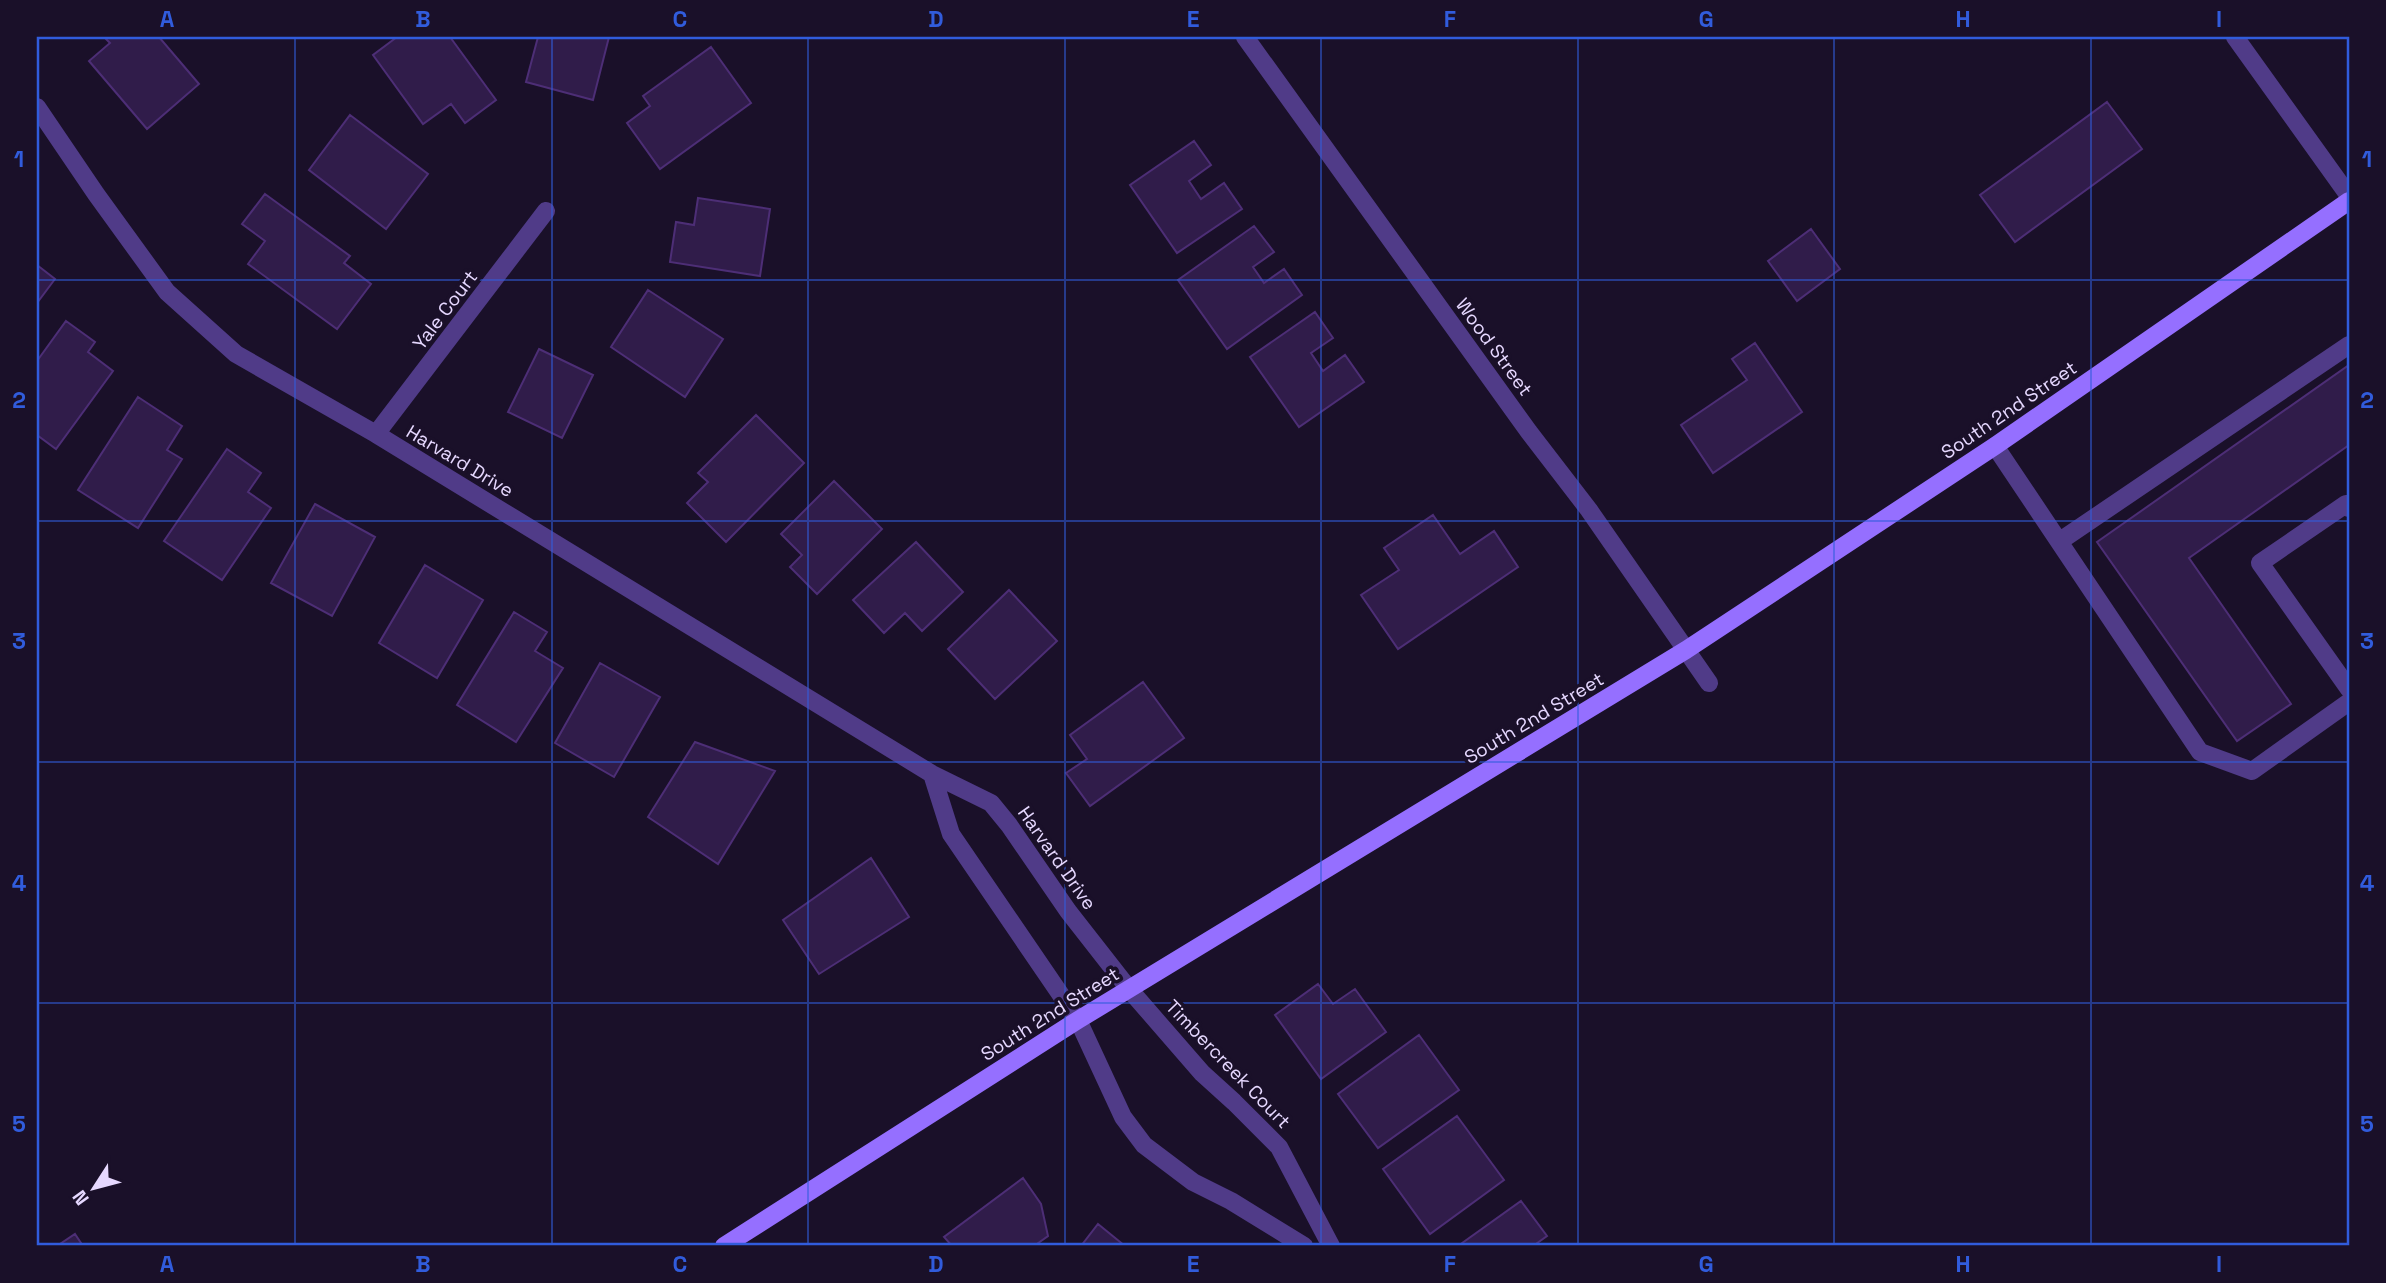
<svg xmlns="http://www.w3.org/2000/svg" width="2386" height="1283" viewBox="0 0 2386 1283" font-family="'Space Grotesk',sans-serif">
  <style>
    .building { fill: #301c4a; stroke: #4d2e76; stroke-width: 2 }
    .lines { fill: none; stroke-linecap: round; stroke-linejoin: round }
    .lane { stroke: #503b88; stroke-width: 18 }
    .street { stroke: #503b88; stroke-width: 18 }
    .secondary { stroke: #956fff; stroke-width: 18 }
    .grid { fill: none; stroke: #315cdc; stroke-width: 2; stroke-opacity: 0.55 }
    .labels { text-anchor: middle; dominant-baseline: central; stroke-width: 7; stroke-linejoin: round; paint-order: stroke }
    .street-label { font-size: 19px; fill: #e6d8ff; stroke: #1a1029 }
    .neatline { fill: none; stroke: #315cdc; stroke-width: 2.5 }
    .grid-label { font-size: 23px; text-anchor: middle; font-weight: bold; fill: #315cdc }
  </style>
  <rect width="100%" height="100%" fill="#1a1029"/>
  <!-- building -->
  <path class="building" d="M 104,37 L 159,37 L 199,84 L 147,129 L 89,61 L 110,43 Z
    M 397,37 L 450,37 L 496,100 L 465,123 L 451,104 L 423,124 L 373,55 Z
    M 538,37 L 609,37 L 593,100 L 526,82 Z
    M 711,47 L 751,103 L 660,169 L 627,123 L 650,106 L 643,96 Z
    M 2107,102 L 2142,149 L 2015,242 L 1980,195 Z
    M 350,115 L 428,174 L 386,229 L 309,170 Z
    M 1194,141 L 1211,165 L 1189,181 L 1201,199 L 1224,183 L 1242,209 L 1177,253 L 1130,185 Z
    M 265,194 L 350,256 L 344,263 L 371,284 L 337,329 L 248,264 L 265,241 L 242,224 Z
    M 698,198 L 770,209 L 760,276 L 670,262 L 676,222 L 694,225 Z
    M 1254,226 L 1274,252 L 1253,267 L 1264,283 L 1284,269 L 1302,295 L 1227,349 L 1178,280 Z
    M 1811,229 L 1840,269 L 1797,301 L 1768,261 Z
    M 37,265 L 55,279 L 37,303 Z
    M 648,290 L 723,339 L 685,397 L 611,347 Z
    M 1315,312 L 1333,338 L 1311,353 L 1323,371 L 1345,355 L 1364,382 L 1299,427 L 1250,357 Z
    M 66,321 L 95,342 L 88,352 L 113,371 L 56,449 L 37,435 L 37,361 Z
    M 1755,343 L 1802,412 L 1713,473 L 1681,425 L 1747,380 L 1732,359 Z
    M 539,349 L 593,375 L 562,438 L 508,412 Z
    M 2349,365 L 2349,445 L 2189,558 L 2291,704 L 2237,741 L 2097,542 Z
    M 138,397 L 182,426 L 167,450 L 182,459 L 138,528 L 78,490 Z
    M 756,415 L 804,463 L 726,542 L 687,503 L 708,482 L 698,473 Z
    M 227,449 L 261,473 L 248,492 L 271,508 L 222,580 L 164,541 Z
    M 834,481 L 882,529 L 817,594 L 790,567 L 802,555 L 781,534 Z
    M 315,504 L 375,537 L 332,616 L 271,583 Z
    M 1433,515 L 1460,554 L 1494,531 L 1518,567 L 1398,649 L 1361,595 L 1399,570 L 1384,548 Z
    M 916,542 L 963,592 L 922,631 L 905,613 L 884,633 L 853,600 Z
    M 425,565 L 483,600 L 437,678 L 379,643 Z
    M 1009,590 L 1057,641 L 995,699 L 948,649 Z
    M 514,612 L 547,632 L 535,651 L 563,668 L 516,742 L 457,705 Z
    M 600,663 L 660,697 L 614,777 L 555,743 Z
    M 1143,682 L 1184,738 L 1090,806 L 1066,773 L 1087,759 L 1070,735 Z
    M 695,742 L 775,771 L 718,864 L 648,817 Z
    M 871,858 L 909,917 L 819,974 L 783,920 Z
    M 1318,984 L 1333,1004 L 1355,989 L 1386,1032 L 1321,1079 L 1275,1015 Z
    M 1419,1035 L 1459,1090 L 1378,1148 L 1338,1094 Z
    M 1457,1116 L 1504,1180 L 1430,1234 L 1383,1169 Z
    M 1023,1178 L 1041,1204 L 1048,1236 L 1034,1246 L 952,1246 L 944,1237 Z
    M 1521,1201 L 1547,1236 L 1533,1246 L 1458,1246 Z
    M 1098,1224 L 1125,1246 L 1081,1246 Z
    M 75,1234 L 83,1246 L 57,1246 Z"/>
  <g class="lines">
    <!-- lane -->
    <path class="lane" d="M 1995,446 L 2200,752 L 2252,771 L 2349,702
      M 2349,508 L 2346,504 L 2260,563 L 2349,689
      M 2060,541 L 2349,345"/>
    <!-- street -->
    <path class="street" d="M 1245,37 L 1529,432 L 1589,510 L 1709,683
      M 2235,37 L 2349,196
      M 37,107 L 96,194 L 167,292 L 236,354 L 376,434 L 932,774 L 991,803 L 1009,825 L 1068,911 L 1129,989 L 1202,1073 L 1234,1102 L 1279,1147 L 1331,1246
      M 376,434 L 546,211
      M 932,774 L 951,834 L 1078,1020 L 1123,1117 L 1144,1145 L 1193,1182 L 1231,1201 L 1304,1246"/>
    <!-- secondary -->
    <path class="secondary" d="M 724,1246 L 1078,1020 L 1686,650 L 1995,446 L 2349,201"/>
  </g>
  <!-- grid -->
  <path class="grid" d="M 295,37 L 295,1246M 552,37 L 552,1246M 808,37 L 808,1246M 1065,37 L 1065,1246M 1321,37 L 1321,1246M 1578,37 L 1578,1246M 1834,37 L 1834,1246M 2091,37 L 2091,1246M 37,280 L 2349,280M 37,521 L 2349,521M 37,762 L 2349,762M 37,1003 L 2349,1003"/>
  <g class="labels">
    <!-- street labels -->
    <g class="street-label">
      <text transform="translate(445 310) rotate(-53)">Yale Court</text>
      <text transform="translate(1494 347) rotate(54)">Wood Street</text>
      <text transform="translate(2009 410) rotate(-34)">South 2nd Street</text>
      <text transform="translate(460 461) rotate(31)">Harvard Drive</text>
      <text transform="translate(1534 718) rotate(-31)">South 2nd Street</text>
      <text transform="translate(1057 858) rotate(55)">Harvard Drive</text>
      <text transform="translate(1050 1014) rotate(-32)">South 2nd Street</text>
      <text transform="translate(1228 1064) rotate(46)">Timbercreek Court</text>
    </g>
  </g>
  <!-- border -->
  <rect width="2386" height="1283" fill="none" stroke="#1a1029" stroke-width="77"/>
  <!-- north arrow -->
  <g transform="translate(94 1188) rotate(234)" stroke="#1a1029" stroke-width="5" paint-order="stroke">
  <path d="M0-5L12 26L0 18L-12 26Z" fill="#e6d8ff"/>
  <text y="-10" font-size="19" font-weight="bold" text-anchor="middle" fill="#e6d8ff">N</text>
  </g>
  <rect x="38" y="38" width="2310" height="1206" class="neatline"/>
  <g class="grid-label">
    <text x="167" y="27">A</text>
    <text x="423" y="27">B</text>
    <text x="680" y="27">C</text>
    <text x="936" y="27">D</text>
    <text x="1193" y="27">E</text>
    <text x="1450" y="27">F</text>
    <text x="1706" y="27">G</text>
    <text x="1963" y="27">H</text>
    <text x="2219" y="27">I</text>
    <text x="19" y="167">1</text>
    <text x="2367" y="167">1</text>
    <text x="19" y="408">2</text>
    <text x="2367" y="408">2</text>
    <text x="19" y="649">3</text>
    <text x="2367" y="649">3</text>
    <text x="19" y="891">4</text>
    <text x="2367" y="891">4</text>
    <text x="19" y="1132">5</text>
    <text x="2367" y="1132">5</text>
    <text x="167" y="1272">A</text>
    <text x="423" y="1272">B</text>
    <text x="680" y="1272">C</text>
    <text x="936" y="1272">D</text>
    <text x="1193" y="1272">E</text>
    <text x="1450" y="1272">F</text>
    <text x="1706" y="1272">G</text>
    <text x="1963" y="1272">H</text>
    <text x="2219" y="1272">I</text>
  </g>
</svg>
